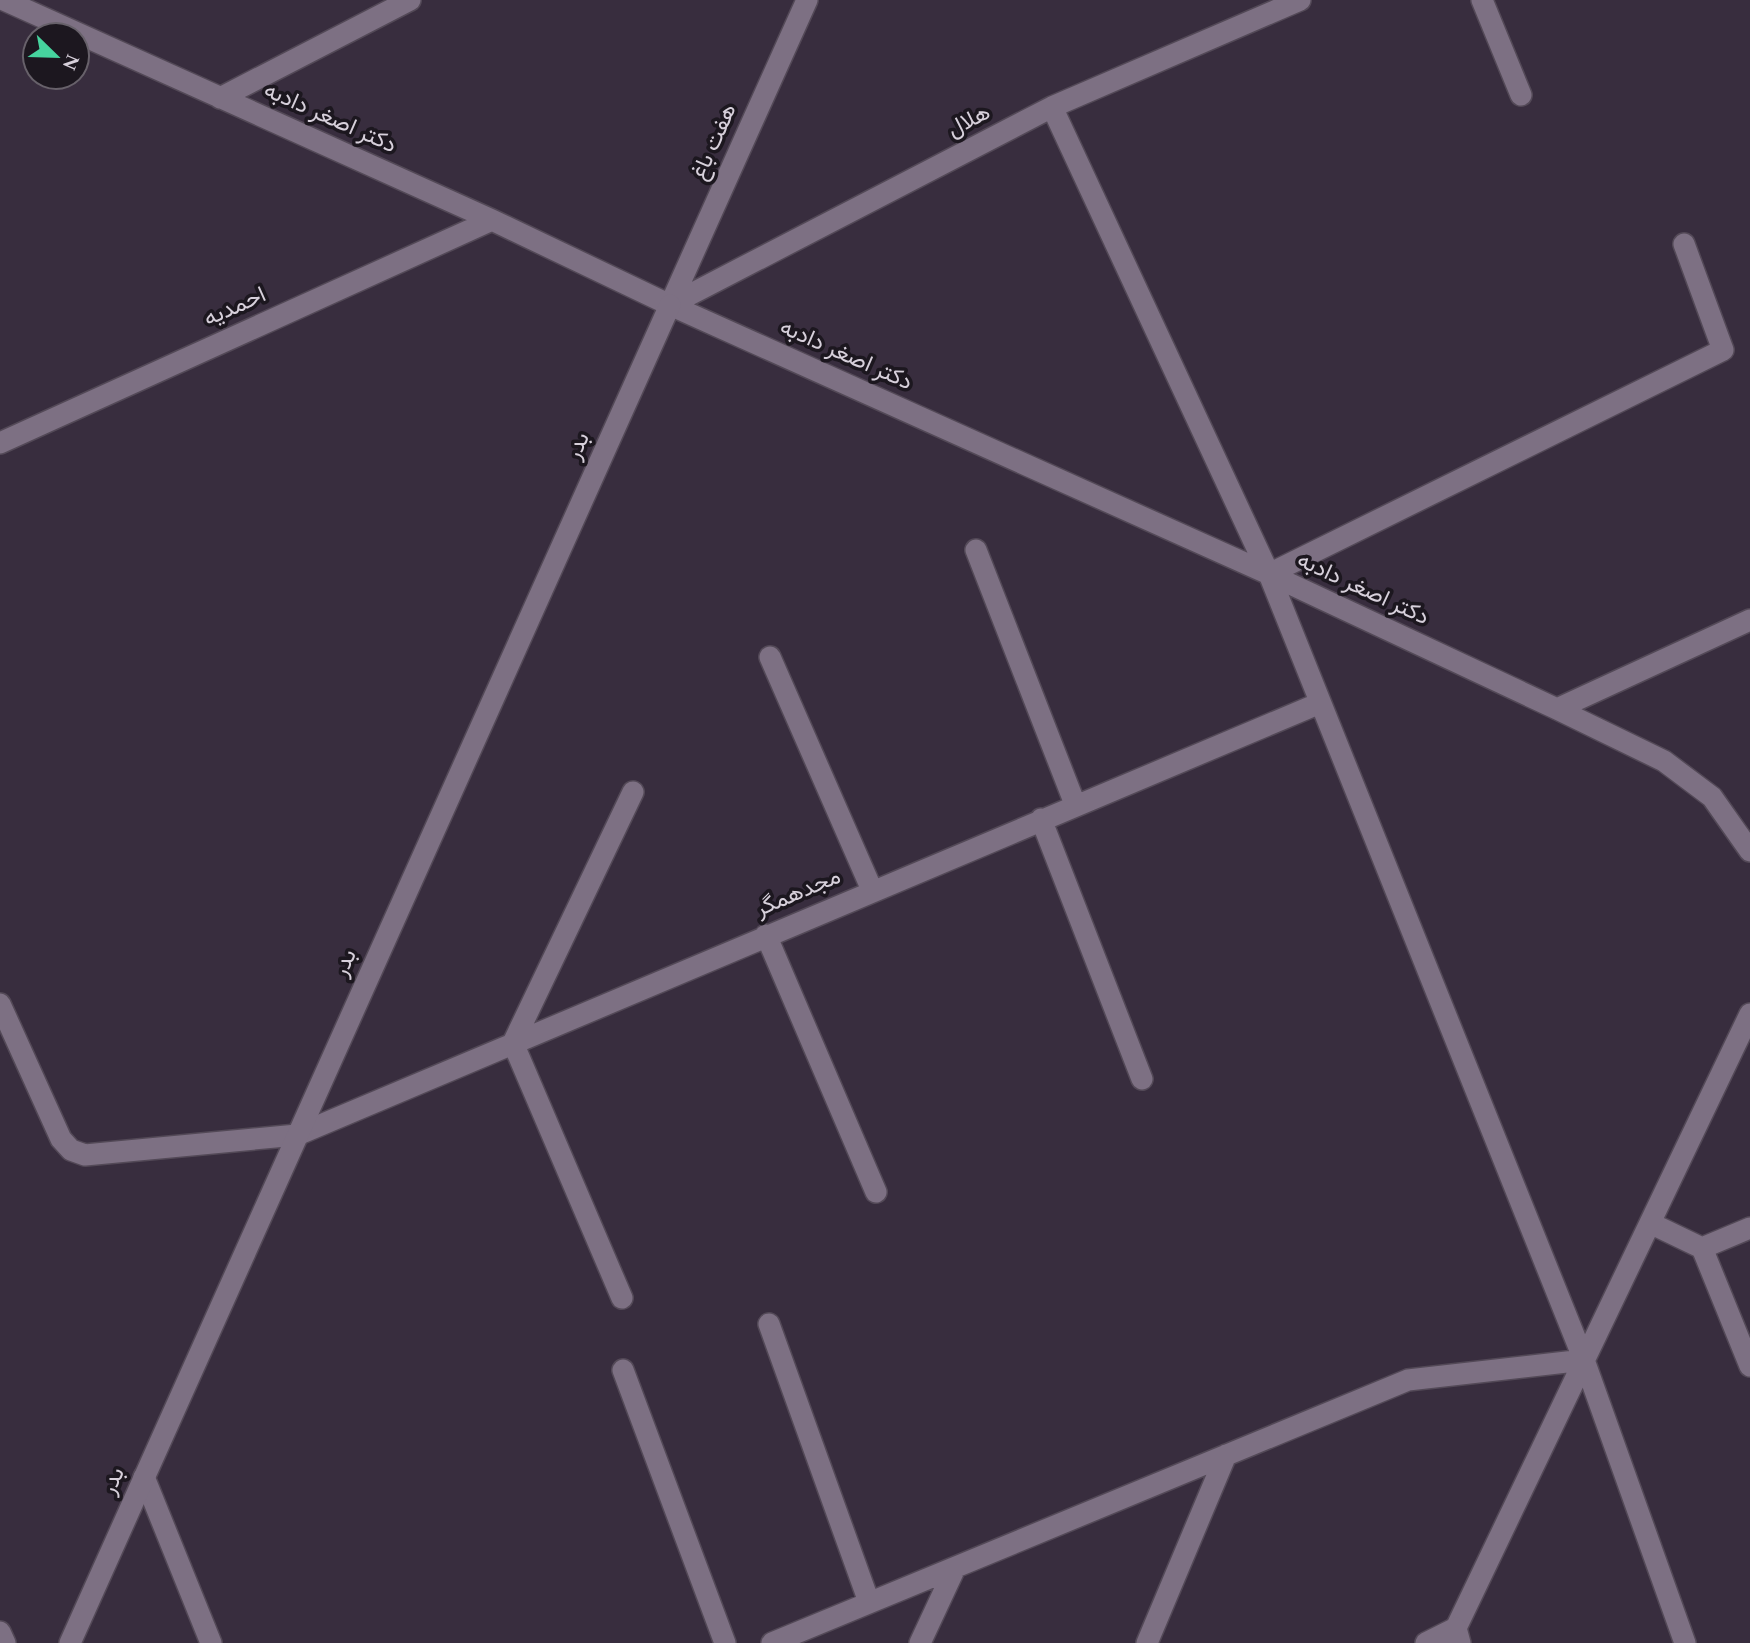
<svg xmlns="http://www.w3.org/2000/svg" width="1750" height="1643" viewBox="0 0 1750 1643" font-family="Spectral,Vazirmatn,serif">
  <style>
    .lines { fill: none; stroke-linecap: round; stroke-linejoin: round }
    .minor-casing { stroke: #534957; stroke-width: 24 }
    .tertiary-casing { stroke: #534957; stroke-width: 24 }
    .minor { stroke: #7d7083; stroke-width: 21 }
    .tertiary { stroke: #7d7083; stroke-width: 21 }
    .labels { text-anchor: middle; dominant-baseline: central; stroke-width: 7; stroke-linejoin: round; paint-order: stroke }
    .street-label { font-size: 23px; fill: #d7d0db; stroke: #1c171f }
  </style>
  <rect width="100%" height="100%" fill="#382d3e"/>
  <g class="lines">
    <!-- minor casing -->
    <g class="minor-casing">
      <path id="minor" d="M 4,0 L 492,220 L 670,305 L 1269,574 L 1557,709 L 1664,761 L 1712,797 L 1750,851
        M 1482,0 L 1521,95
        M 220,98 L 410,0
        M 1052,107 L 1269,574 L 1584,1360 L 1685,1643
        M 670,305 L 1052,107 L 1300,0
        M 670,305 L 807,0
        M 0,443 L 492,220
        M 976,550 L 1075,804
        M 1269,574 L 1723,350 L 1684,244
        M 770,657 L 872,890
        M 1557,709 L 1750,620
        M 1041,819 L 1142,1079
        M 766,935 L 876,1192
        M 0,1004 L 61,1139 L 71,1150 L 85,1155 L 297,1135 L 1320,703
        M 1650,1223 L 1702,1248 L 1750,1366
        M 1702,1248 L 1750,1228
        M 622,1298 L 513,1043 L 633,792
        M 769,1324 L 869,1602
        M 623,1370 L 725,1643
        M 144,1477 L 211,1643
        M 1456,1628 L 1750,1014
        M 0,1632 L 5,1643
        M 772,1643 L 1408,1380 L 1584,1360
        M 920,1643 L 955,1568
        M 1147,1643 L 1226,1455"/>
    </g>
    <!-- tertiary casing -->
    <g class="tertiary-casing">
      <path id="tertiary" d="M 70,1643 L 670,305
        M 1426,1643 L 1456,1628 L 1460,1643"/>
    </g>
    <!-- minor -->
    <use href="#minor" class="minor"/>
    <!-- tertiary -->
    <use href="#tertiary" class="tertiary"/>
  </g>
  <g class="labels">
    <!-- street labels -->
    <g class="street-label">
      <text transform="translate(330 118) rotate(24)">دکتر اصغر دادبه</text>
      <text transform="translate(969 121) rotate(-27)">هلال</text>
      <text transform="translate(714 142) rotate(-66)">هفت باغ</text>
      <text transform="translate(235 307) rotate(-24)">احمدیه</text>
      <text transform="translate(846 355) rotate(24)">دکتر اصغر دادبه</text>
      <text transform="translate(578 446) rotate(-66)">بدر</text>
      <text transform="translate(1363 589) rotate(25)">دکتر اصغر دادبه</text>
      <text transform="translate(798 893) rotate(-23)">مجدهمگر</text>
      <text transform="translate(345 963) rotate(-66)">بدر</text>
      <text transform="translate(113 1481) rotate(-66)">بدر</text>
    </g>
  </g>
  <!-- north arrow -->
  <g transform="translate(56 56) rotate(113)"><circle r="33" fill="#1c171f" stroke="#67616a" stroke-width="2"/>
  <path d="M0-5L12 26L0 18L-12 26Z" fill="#46d49e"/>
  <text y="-10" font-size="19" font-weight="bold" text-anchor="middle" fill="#d7d0db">N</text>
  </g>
</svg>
